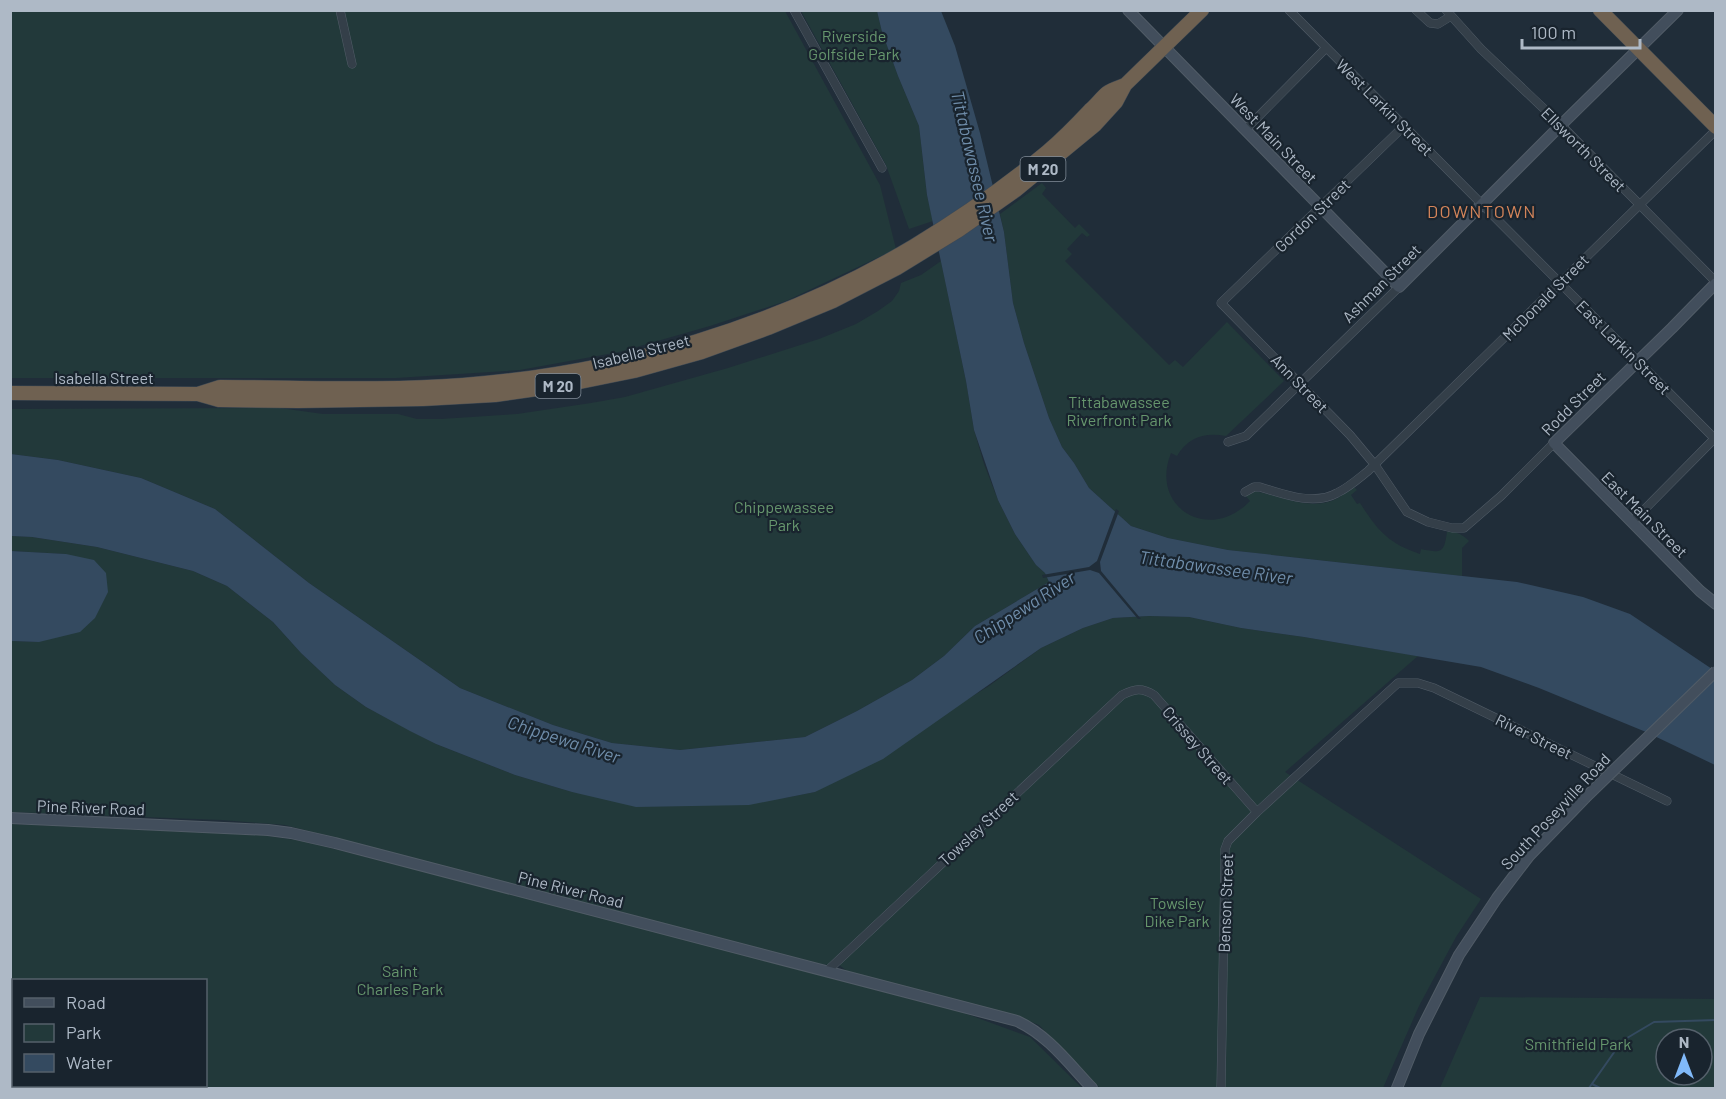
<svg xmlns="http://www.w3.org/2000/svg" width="1726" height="1099" viewBox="0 0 1726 1099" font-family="Barlow,sans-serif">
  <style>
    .green { fill: #22393a; fill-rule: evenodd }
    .water { fill: #344a60 }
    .pier { fill: #202d39 }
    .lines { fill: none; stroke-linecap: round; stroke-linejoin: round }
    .stream { stroke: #344a60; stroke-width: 2 }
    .street-casing { stroke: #515c67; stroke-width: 9 }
    .secondary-casing { stroke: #515c67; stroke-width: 12 }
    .highway-casing { stroke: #3e4954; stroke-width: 15 }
    .street { stroke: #343f49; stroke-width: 8 }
    .secondary { stroke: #424e5c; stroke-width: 10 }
    .highway { stroke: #6f6151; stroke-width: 14 }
    .secondary-bridge-casing { stroke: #515c67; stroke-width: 12; stroke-linecap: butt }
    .secondary-bridge { stroke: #424e5c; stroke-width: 10 }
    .labels { text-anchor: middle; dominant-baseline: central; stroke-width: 4.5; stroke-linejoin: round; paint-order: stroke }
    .shield { fill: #19242e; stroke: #818c98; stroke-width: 1.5 }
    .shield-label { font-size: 15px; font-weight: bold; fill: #aeb9c6 }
    .park-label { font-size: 16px; fill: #66966d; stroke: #19242e }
    .street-label { font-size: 16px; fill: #aeb9c6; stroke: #19242e }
    .water-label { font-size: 18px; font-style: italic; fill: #6f8daa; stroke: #19242e }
    .neighbourhood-label { font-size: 18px; letter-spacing: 1.5px; fill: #d5855a; stroke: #19242e }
  </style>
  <rect width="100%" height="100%" fill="#202d39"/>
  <!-- green -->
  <path class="green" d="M 10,11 L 785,11 L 880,185 L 896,249 L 786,301 L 710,326 L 619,352 L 520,370 L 396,378 L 11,378 Z
    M 801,11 L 877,11 L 882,32 L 898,76 L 919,126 L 927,195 L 933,221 L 909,229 L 886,165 Z
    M 1042,183 L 1046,188 L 1042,194 L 1075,228 L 1079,224 L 1090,235 L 1087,237 L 1082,233 L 1067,249 L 1072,254 L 1065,261 L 1169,365 L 1175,360 L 1183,367 L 1227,322 L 1284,381 L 1226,436 C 1205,432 1188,437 1177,456 L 1171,453 C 1149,507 1209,544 1250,501 L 1246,496 L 1248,492 L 1253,491 C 1280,495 1311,513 1338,498 C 1343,495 1348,491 1354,487 L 1357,490 L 1351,495 L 1357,504 L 1360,503 C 1378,531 1388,543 1420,554 L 1421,549 C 1441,553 1444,554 1447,532 C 1456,531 1463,535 1469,541 L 1462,548 L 1462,576 L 1228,550 L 1168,538 L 1131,526 L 1089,488 L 1074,463 L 1062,447 L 1049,418 L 1024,343 L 1013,303 L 1004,232 L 1000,214 Z
    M 941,261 L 966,381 L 974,430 L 984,464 L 998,500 L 1015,534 L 1036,565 L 1045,573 L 1049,582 L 975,626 L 944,656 L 912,680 L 857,711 L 805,737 L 680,750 L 612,743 L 553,725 L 460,688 L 309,583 L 215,509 L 141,478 L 58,460 L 11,454 L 11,409 L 280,408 L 323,414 L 398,414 L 417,419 L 441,419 L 517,414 L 591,403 L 625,397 L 728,368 L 819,339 L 856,324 L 878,311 L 892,301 L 899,291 L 901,283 L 921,275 Z
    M 11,536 L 32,537 L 97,547 L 193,571 L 227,586 L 273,622 L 301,653 L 335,685 L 366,707 L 436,744 L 515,775 L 572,792 L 784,798 L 815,792 L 989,686 L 1041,648 L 1083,628 L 1113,618 L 1149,616 L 1189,617 L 1241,628 L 1304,637 L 1418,656 L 1285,772 L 1481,899 L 1456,937 L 1419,1006 L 1383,1088 L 1100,1088 L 1039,1025 L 1019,1017 L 847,971 L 834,961 L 828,965 L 821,964 L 285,825 L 222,820 L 11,812 L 11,641 L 39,642 L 66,554 L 11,551 Z
    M 11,824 L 260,835 L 303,841 L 480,886 L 964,1013 L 1030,1037 L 1082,1088 L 11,1088 ZM 14,980 L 206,980 L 206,1086 L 14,1086 Z
    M 1480,997 L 1715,999 L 1715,1088 L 1440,1088 ZM 1666,1039 L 1702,1039 L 1702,1075 L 1666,1075 Z"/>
  <!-- water -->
  <path class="water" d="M 877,11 L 941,11 L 955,46 L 980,133 L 1004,232 L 1013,303 L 1024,343 L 1049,418 L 1062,447 L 1074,463 L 1089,488 L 1131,526 L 1168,538 L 1228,550 L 1517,582 L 1583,597 L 1630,614 L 1715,671 L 1715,765 L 1646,732 L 1539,688 L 1481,667 L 1304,637 L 1241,628 L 1189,617 L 1149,616 L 1113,618 L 1083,628 L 1041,648 L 883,759 L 815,792 L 749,805 L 636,807 L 572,792 L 515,775 L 436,744 L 410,731 L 366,707 L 335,685 L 301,653 L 273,622 L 227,586 L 193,571 L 97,547 L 32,537 L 11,536 L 11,454 L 58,460 L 141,478 L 215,509 L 309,583 L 460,688 L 553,725 L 612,743 L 680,750 L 805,737 L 857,711 L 912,680 L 944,656 L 975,626 L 1049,582 L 1045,573 L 1036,565 L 1015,534 L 998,500 L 974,430 L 966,381 L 927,195 L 919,126 L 898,76 L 882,32 Z
    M 11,551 L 66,554 L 94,560 L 106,573 L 108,592 L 95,618 L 80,632 L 39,642 L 11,641 Z"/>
  <!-- pier -->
  <path class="pier" d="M 1116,509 L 1119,511 L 1100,562 L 1101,571 L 1141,619 L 1138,619 L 1099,573 L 1090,570 L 1043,578 L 1042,575 L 1089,567 L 1097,561 Z"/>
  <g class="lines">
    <!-- stream -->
    <path class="stream" d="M 1592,1084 L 1600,1088
      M 1589,1088 L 1622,1041 L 1654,1022 L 1716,1020"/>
    <!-- street casing -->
    <g class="street-casing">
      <path id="street" d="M 340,10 L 352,64
        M 794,10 L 882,168
        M 1289,10 L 1716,440
        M 1416,10 L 1430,23 L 1438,24 L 1451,16
        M 1446,10 L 1481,49 L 1561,125 L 1716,282
        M 1404,126 L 1221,303 L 1350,435 L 1375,465 L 1407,512 L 1428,522 L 1452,528 L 1464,528 L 1501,496 L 1554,443
        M 1246,129 L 1326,48
        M 1228,442 L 1246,436 L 1399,287
        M 1245,492 L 1254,487 L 1260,487 C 1283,494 1314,506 1337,493 C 1348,488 1358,479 1368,471 L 1716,130
        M 1632,522 L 1716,437
        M 827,971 L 1122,695 C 1135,689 1141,687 1154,695 L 1257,812
        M 1221,1088 L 1225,863 L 1225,849 L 1228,841 L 1257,812 L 1398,683 L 1418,683 L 1434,688 L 1667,801"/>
    </g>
    <!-- secondary casing -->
    <g class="secondary-casing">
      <path id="secondary" d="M 1128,10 L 1399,287 L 1561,125 L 1678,10
        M 1716,283 L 1672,328 L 1554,443 L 1700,591 L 1716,604
        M 10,818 L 268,830 L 291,833 L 335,843 L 1017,1021 C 1048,1035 1069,1064 1092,1088
        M 1397,1088 L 1419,1034 L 1459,955 L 1497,898 L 1529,856 L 1585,798"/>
    </g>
    <!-- highway casing -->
    <g class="highway-casing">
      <path id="highway" d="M 1600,10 L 1716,127
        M 10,393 L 198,394 L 220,387 C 300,387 382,391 463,385 C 620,373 778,327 914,246 C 960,218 1005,187 1047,152 C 1062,139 1076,125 1090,110 C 1096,105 1101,98 1107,93 C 1112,89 1120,87 1125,85
        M 198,394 L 219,400 L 298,401 L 423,399 L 495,395 L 565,385 L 634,371 L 702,352 L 768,328 L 833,301 L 897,268 L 959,230 L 1016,190 L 1095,125 L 1116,102 L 1125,85 L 1202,10"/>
    </g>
    <!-- street -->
    <use href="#street" class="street"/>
    <!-- secondary -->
    <use href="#secondary" class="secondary"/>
    <!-- highway -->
    <use href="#highway" class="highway"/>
    <!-- secondary-bridge casing -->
    <g class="secondary-bridge-casing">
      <path id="secondary-bridge" d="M 1585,798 L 1716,671"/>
    </g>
    <!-- secondary-bridge -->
    <use href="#secondary-bridge" class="secondary-bridge"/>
  </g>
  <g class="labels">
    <!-- shield labels -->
    <g class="shield">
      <rect x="1020.5" y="157" width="45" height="24" rx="4.5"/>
      <rect x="535.5" y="374" width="45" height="24" rx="4.5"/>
    </g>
    <g class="shield-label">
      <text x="1043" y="169">M 20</text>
      <text x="558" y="386">M 20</text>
    </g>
    <!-- park labels -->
    <g class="park-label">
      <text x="854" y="35">Riverside<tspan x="854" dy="18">Golfside Park</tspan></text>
      <text x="1119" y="401">Tittabawassee<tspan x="1119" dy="18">Riverfront Park</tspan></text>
      <text x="784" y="506">Chippewassee<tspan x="784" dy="18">Park</tspan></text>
      <text x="1177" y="902">Towsley<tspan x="1177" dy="18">Dike Park</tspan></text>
      <text x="400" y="970">Saint<tspan x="400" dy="18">Charles Park</tspan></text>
      <text x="1578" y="1043">Smithfield Park</text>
    </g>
    <!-- street labels -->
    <g class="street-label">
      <text transform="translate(1385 107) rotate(45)">West Larkin Street</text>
      <text transform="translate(1274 138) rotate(46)">West Main Street</text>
      <text transform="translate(1584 149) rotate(45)">Ellsworth Street</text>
      <text transform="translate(1312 215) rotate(-44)">Gordon Street</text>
      <text transform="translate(1381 283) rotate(-45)">Ashman Street</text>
      <text transform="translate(1545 297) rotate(-45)">McDonald Street</text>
      <text transform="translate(1624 347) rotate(45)">East Larkin Street</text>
      <text transform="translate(641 351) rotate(-14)">Isabella Street</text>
      <text x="104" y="377">Isabella Street</text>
      <text transform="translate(1300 383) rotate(46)">Ann Street</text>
      <text transform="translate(1573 403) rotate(-45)">Rodd Street</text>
      <text transform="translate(1645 514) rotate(45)">East Main Street</text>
      <text transform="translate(1534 736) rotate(26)">River Street</text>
      <text transform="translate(1198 745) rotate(49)">Crissey Street</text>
      <text transform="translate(91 807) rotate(2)">Pine River Road</text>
      <text transform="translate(1555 811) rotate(-47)">South Poseyville Road</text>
      <text transform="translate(978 828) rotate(-43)">Towsley Street</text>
      <text transform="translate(571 889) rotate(14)">Pine River Road</text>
      <text transform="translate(1225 903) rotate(-88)">Benson Street</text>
    </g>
    <!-- water labels -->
    <g class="water-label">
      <text transform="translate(975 166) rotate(77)">Tittabawassee River</text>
      <text transform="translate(1216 567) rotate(8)">Tittabawassee River</text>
      <text transform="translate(1024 607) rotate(-33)">Chippewa River</text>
      <text transform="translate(564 739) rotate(18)">Chippewa River</text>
    </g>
    <!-- neighbourhood labels -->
    <g class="neighbourhood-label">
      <text x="1482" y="211">DOWNTOWN</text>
    </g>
  </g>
  <!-- border -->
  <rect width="1726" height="1099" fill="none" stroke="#aeb9c6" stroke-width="24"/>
  <!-- legend -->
  <rect x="12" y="979" width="195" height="108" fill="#19242e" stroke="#55606b" stroke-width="1.5"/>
  <rect x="24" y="998" width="30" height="9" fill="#424e5c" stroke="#55606b" stroke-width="1.5"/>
  <text x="66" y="1009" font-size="18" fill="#aeb9c6">Road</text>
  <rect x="24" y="1024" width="30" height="18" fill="#22393a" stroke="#55606b" stroke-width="1.5"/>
  <text x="66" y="1039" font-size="18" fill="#aeb9c6">Park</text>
  <rect x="24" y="1054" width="30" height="18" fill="#344a60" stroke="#55606b" stroke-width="1.5"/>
  <text x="66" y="1069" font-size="18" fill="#aeb9c6">Water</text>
  <!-- north arrow -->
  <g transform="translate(1684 1057)"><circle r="28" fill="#19242e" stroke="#55606b" stroke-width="1.5"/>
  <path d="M0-4.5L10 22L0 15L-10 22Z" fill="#80b9f9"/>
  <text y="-9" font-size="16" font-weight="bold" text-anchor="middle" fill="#aeb9c6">N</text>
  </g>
  <!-- scale -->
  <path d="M1522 39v9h118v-9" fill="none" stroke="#aeb9c6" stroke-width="3"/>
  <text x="1531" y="39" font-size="18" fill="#aeb9c6" stroke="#19242e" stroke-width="4.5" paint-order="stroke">100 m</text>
</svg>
